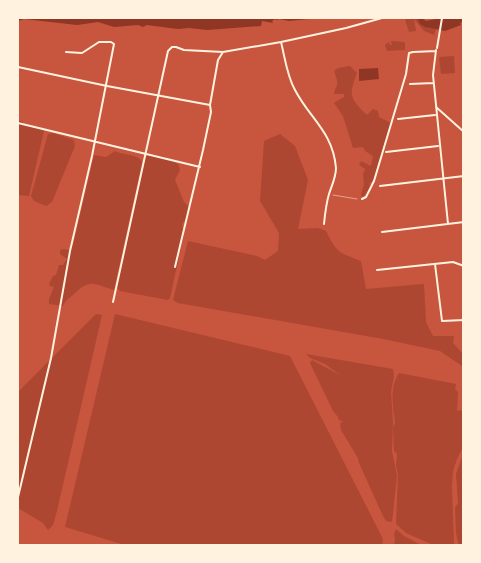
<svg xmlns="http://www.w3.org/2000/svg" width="481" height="563" viewBox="0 0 481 563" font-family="Barlow,sans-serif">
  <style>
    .green { fill: #ae4732 }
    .water { fill: #8f3625 }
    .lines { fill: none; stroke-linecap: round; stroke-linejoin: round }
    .river { stroke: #8f3625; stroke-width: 5.5 }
    .path { stroke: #fff3e0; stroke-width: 0.5 }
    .minor { stroke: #fff3e0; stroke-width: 2 }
    .tertiary { stroke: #fff3e0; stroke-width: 2 }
  </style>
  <rect width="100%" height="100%" fill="#c8553d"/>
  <!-- green -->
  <path class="green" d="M 407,18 L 417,18 C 420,28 428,26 436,29 L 434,35 L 424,31 L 414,19 L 416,31 L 409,32 L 405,20 Z
    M 391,41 L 405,42 L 405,50 L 387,51 L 385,45 L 389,42 L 390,45 L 392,45 Z
    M 454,56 L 455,73 L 441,74 L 439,57 Z
    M 350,66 L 357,73 C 348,96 350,98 367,115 L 373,109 L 378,111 L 379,117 L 391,123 L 373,180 L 369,184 L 371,187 L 363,197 L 361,195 L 364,184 L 363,174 L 365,169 L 359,165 L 361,161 L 371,166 L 373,156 L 365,151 L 363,147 L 353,148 L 343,116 L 334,103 L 344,97 L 344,94 L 334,94 C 334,91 336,88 337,85 C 339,73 324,69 350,66 Z
    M 18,120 L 23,122 L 25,126 L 42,129 L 44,131 L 29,196 L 18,195 Z
    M 53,133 L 74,140 L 75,146 L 52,202 L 46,206 L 34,201 L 31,196 L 48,134 Z
    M 280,134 L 295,146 L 308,180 L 298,229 L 318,228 L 326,231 C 337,253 338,252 361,261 L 366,289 L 424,284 L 426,322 L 433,336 L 454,336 L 453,343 L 462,353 L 462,366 L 440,351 L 383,339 L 178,303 L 173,300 L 188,241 L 257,256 L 265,260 L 278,251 L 279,233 L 260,201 L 264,141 Z
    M 115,151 C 124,156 137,153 142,162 L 114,290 C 94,284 90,278 74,294 C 69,299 66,299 63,306 L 49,304 L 49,299 L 54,287 L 50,286 L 49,284 L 53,276 L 56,275 L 59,265 L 63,265 L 67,259 L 60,254 L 60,250 L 64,249 L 68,250 L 73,245 L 94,155 L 106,157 Z
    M 151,154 L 165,157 L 178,164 L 180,170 L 175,180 L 184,202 L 189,207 L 187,218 L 182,224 L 184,234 L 170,298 L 168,300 L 120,291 L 117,288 L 146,156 Z
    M 96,314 L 102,315 L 57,511 L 53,525 L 48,530 L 43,523 L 18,508 L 18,392 Z
    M 115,314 L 290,356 L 383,539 L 382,545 L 125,545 L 65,527 Z
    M 306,354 L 393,369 L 394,376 L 391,392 L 393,423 L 392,451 L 397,476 L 392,522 L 386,521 L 383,516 L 359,463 L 358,458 L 341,430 L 340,423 L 343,422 L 338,419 L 338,417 L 333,411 L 310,363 L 312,360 L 340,375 L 325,364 L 310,358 Z
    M 399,373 L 456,384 L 455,389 L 458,392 L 457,411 L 463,410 L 463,447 L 457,459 L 453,471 L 452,487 L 454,545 L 433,545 L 406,533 L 396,524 L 398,475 L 396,466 L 397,454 L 394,451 L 393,427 L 395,423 C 393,406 389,388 399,373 Z
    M 463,454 L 464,545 L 459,546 L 456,533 L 455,508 L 458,503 L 456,474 Z
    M 396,529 L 404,536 L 421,545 L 394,545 L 395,539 L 394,534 Z"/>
  <!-- water -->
  <path class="water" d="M 18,18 L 318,18 L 289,21 L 279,19 L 277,20 L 275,19 L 272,21 L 273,23 L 262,21 L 261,26 L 207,30 L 189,28 L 178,29 L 147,25 L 143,27 L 138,25 L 114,27 L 98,22 L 77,25 L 24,19 L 18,21 Z
    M 417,18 L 422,18 L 426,21 L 436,19 L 459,18 L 461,25 L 445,31 L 436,29 L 425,27 L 420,24 Z
    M 378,68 L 379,79 L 359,81 L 359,69 Z"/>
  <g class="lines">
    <!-- river -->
    <path class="river" d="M 452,21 L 464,19"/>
    <!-- path -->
    <path class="path" d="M 333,195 L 357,199"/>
    <!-- minor -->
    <path class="minor" d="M 281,42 C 285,58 287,76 295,90 C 310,119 333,132 336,168 C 336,177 332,185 329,194 C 326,204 325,214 324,224
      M 436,50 L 433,75 L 448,224
      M 410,84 L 433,83
      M 436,107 L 464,132
      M 398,119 L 435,115
      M 18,123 L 200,167
      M 386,152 L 438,146
      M 380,186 L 464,176
      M 362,199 L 366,197 L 374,181 L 406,74 L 409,53 L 413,52 L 436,51
      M 382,232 L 464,222
      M 435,264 L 442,321 L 464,320
      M 175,267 L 203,150 L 211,112 L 210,105 L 218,60 L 223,52
      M 377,270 L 453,262 L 464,266
      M 113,302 L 168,51 L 172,47 L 176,47 L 184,50 L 223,52 L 281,42 L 346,28 L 382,18
      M 18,497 L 51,358 L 70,251 L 92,156 L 114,44 L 111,42 L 99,42 L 82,53 L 66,52"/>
    <!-- tertiary -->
    <path class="tertiary" d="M 437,48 L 442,18
      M 18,67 L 107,86 L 210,105"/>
  </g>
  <!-- border -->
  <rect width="481" height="563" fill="none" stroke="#fff3e0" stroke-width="38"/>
</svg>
